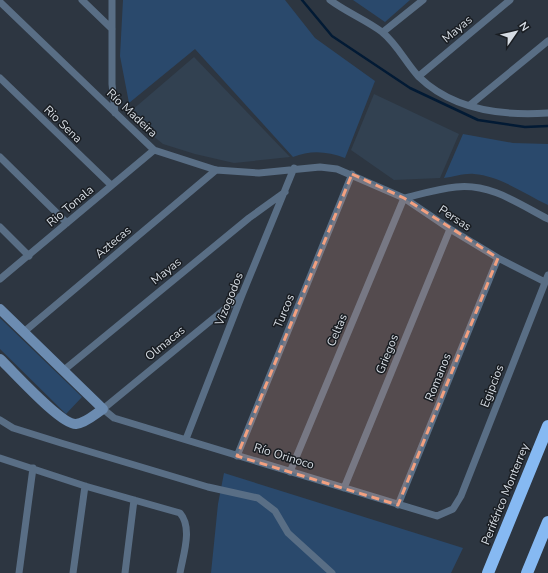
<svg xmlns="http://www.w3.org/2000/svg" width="548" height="573" viewBox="0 0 548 573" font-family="'Nunito Sans',sans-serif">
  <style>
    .built { fill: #324151 }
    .green { fill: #2a496c }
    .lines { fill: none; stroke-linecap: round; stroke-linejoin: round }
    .stream { stroke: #021a34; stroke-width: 2.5 }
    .street { stroke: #596e85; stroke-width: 7 }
    .secondary { stroke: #6c8cb1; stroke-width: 10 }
    .highway { stroke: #86b9f2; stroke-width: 12 }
    .marked { fill: #f2a080; fill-opacity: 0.2; stroke: #f2a080; stroke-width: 3; stroke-dasharray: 8 5; stroke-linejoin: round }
    .labels { text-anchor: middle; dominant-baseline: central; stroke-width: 3; stroke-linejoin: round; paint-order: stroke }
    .street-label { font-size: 12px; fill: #d6dce3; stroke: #191d22 }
  </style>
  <rect width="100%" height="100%" fill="#2d3641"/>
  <!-- built -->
  <path class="built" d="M 194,57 L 290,157 L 234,163 L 195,154 L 163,144 L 147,131 L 131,111 Z
    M 374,94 L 459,134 L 440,178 L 394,180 L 351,150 Z"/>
  <!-- green -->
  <path class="green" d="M 123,0 L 285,0 L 315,38 L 375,81 L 345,158 C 327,151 310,150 293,157 L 195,49 L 129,103 L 120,56 Z
    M 353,0 L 410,0 L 385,22 Z
    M 463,134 L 513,143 L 548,144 L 548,205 C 525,194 500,176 474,174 C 465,173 453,177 444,178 Z
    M 0,318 L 82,397 L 66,414 L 0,349 Z
    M 224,473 L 463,548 L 451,573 L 211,573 L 218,504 Z"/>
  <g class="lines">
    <!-- stream -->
    <path class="stream" d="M 302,0 L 332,36 L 410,88 L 478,120 L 525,127 L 548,126"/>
    <!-- street -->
    <path class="street" d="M 82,0 L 112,29
      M 112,0 L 112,84 L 115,113
      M 330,0 C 346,12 366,20 382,32 C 397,44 406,63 419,77 C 453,110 503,116 548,113
      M 0,2 L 154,150 L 216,170 L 259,173 L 320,167 L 337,169 L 404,198 L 450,229 L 498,258 L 545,282
      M 383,32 L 423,0
      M 419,76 L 510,0
      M 0,78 L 111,185
      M 470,105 L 548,41
      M 0,157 L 67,223
      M 404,198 C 421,194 438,189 456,187 C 490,183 519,204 548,219
      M 0,227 L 29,256
      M 0,279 L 154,150
      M 242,295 L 103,409 L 114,418 L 437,516 L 453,509 L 461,496 L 548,275
      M 25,331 L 216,170
      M 64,370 L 249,218 L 285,192
      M 0,420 L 13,428 L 61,443 L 208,487 L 258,498 L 275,511 L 288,533 L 332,573
      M 186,439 L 242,295 L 294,168
      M 237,456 L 352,174
      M 0,458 L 85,486 L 180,513 C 193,528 183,555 180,573
      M 290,472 L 404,198
      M 344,488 L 450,229
      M 398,505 L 498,258
      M 19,573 L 33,468
      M 73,573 L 85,486
      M 125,573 L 134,500"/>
    <!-- secondary -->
    <path class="secondary" d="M 0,309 L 103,409 C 95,414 86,423 76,424 C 61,425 13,371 0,359"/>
    <!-- highway -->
    <path class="highway" d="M 488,573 L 548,426
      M 527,573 L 548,522"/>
  </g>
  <!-- marked area -->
  <path class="marked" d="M 352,174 L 404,198 L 498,258 L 398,505 L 237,456 Z"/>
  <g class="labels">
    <!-- street labels -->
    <g class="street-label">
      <text transform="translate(457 29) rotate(-40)">Mayas</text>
      <text transform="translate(132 113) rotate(43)">Río Madeira</text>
      <text transform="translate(63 124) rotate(44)">Rio Sena</text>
      <text transform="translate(70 206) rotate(-40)">Rio Tonala</text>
      <text transform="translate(455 218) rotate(33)">Persas</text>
      <text transform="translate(113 242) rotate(-40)">Aztecas</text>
      <text transform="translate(166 271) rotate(-39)">Mayas</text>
      <text transform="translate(229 299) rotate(-68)">Vizogodos</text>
      <text transform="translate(284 311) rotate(-68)">Turcos</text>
      <text transform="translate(337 330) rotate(-67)">Celtas</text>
      <text transform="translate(165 343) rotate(-39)">Olmacas</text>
      <text transform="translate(387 354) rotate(-68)">Griegos</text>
      <text transform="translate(438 377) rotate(-68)">Romanos</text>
      <text transform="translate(492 386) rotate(-69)">Egipcios</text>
      <text transform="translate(284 456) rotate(17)">Río Orinoco</text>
      <text transform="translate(505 494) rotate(-68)">Periférico Monterrey</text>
    </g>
  </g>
  <!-- north arrow -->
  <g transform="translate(516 32) rotate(56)" stroke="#191d22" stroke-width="3" paint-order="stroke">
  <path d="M0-3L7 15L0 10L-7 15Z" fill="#d6dce3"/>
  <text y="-6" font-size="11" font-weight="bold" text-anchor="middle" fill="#d6dce3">N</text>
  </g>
</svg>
